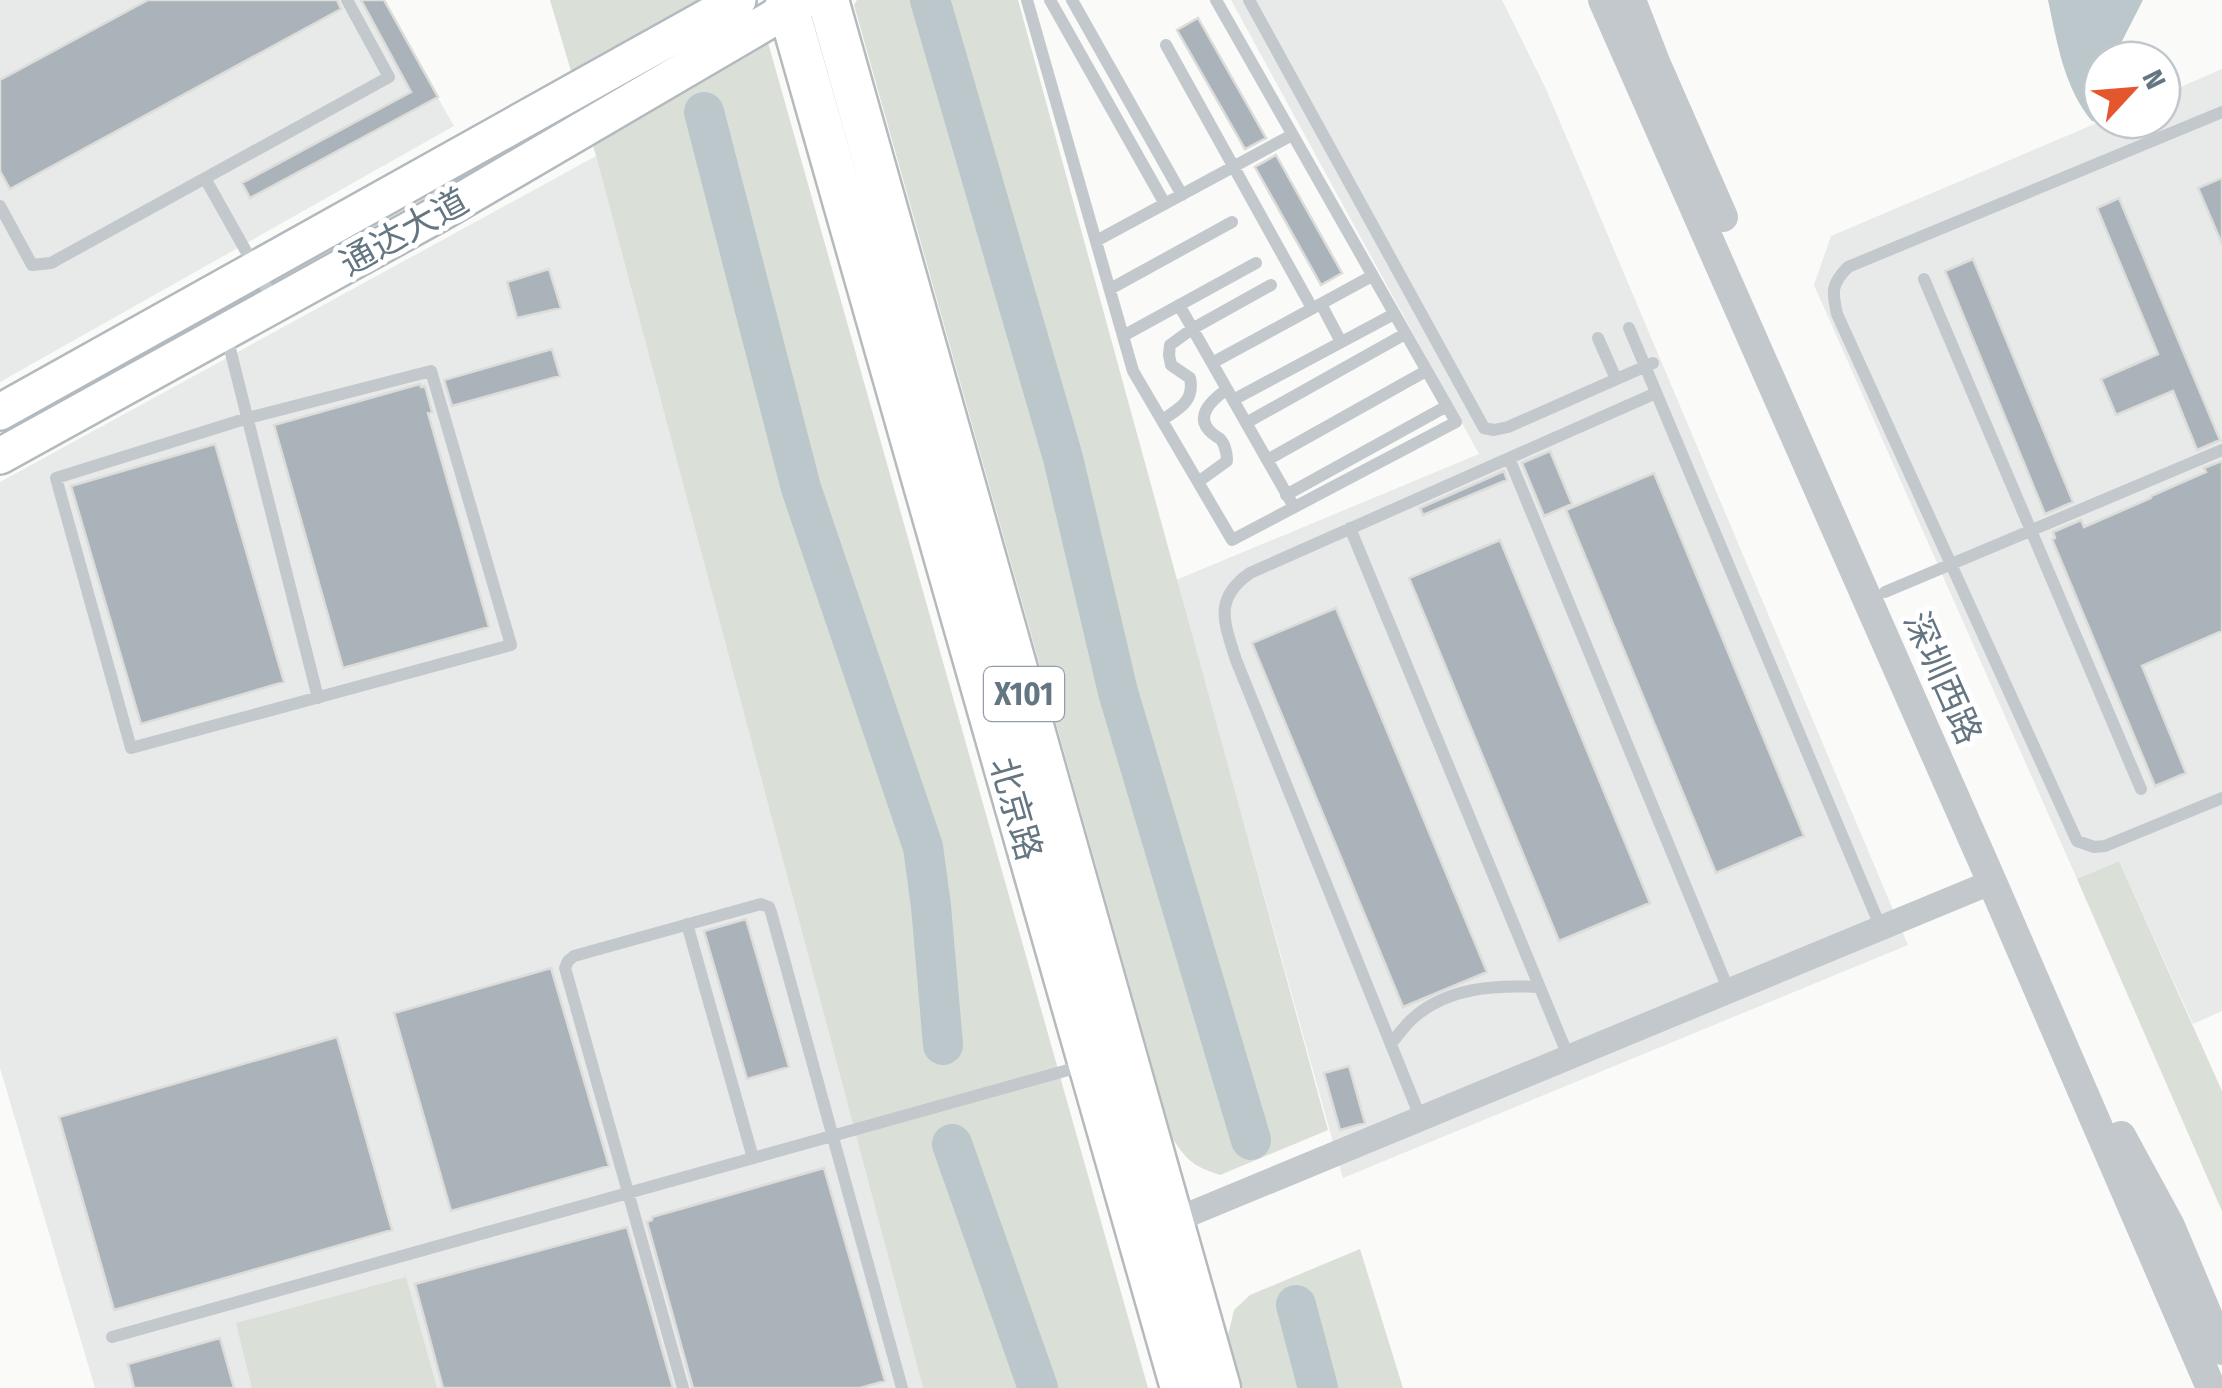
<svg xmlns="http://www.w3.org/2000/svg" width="2222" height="1388" viewBox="0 0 2222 1388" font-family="'Fira Sans Condensed','Noto Sans SC',sans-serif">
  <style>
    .built { fill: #e8e9e9 }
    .green { fill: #dadfd7 }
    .water { fill: #bbc7cb }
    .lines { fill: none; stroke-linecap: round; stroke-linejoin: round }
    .river { stroke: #bbc7cb; stroke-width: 40 }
    .building { fill: #aab3b9; stroke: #dcdcda; stroke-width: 2.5 }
    .secondary-casing { stroke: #b3babf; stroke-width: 40 }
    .primary-casing { stroke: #b5babe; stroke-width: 45 }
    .service { stroke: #c3c8cc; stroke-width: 12 }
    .minor { stroke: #c3c8cc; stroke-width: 25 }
    .tertiary { stroke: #c3c8cc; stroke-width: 30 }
    .secondary { stroke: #fff; stroke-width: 35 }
    .primary { stroke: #fff; stroke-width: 40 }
    .labels { text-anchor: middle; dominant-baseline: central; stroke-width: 10; stroke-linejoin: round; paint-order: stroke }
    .shield { fill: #fff; stroke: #939fa8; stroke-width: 2.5 }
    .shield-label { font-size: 32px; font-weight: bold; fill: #657683 }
    .street-label { font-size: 35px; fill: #657683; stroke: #fff }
  </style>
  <rect width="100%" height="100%" fill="#fafaf8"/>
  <!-- built -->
  <path class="built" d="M 0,0 L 382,0 L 454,126 L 0,382 Z
    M 1231,0 L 1502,0 L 1546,89 L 1908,945 L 1343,1178 L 1176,580 L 1479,454 Z
    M 2222,69 L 2222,1011 L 2193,1024 L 2119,861 L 2077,879 L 1814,285 L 1831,236 L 2104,120 L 2162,120 L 2162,95 Z
    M 596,156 L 923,1388 L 95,1388 L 0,1068 L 0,482 Z"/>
  <!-- green -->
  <path class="green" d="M 550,0 L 756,0 L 1148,1388 L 923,1388 L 596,156 Z
    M 857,0 L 1018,0 L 1328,1130 L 1220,1175 C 1195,1167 1187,1161 1173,1139 L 854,5 Z
    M 2119,861 L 2222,1091 L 2222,1211 L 2077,879 Z
    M 1360,1249 L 1403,1388 L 1243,1388 L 1228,1335 L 1234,1310 L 1250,1295 Z
    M 406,1277 L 437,1388 L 252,1388 L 236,1323 Z"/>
  <!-- water -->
  <path class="water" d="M 2048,0 L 2143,0 L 2120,45 L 2122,60 L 2102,60 L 2102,120 L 2113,120 L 2104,123 L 2092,121 C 2064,88 2057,42 2048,0 Z"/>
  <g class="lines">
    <!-- river -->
    <path class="river" d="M 930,0 L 1063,458 L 1118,692 L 1251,1140
      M 704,112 L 801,488 L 923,847 L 931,906 L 943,1045
      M 952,1144 L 1038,1388
      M 1296,1305 L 1318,1388"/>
  </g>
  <!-- building -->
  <path class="building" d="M 148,0 L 337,0 L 341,9 L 10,189 L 0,171 L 0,80 Z
    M 361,0 L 384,0 L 438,97 L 250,198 L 242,183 L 411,92 Z
    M 1198,18 L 1266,138 L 1245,149 L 1177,30 Z
    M 1276,155 L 1342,273 L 1321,285 L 1255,167 Z
    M 2222,178 L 2222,244 L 2198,188 Z
    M 2119,198 L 2220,440 L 2197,450 L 2173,391 L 2116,415 L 2101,379 L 2158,354 L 2097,208 Z
    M 1973,259 L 2073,502 L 2045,514 L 1945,271 Z
    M 549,269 L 561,308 L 517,318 L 507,282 Z
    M 552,349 L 560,376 L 452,406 L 444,380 Z
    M 420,384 L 421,387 L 425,386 L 432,412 L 428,413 L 489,627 L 343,668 L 274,425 Z
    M 215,444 L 284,682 L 141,724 L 71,486 Z
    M 1550,451 L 1572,504 L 1544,516 L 1522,463 Z
    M 2222,461 L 2222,631 L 2142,666 L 2186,773 L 2155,786 L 2052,539 L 2055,538 L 2053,532 L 2081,520 L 2084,527 L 2151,498 L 2151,496 L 2206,472 L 2204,468 Z
    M 1504,471 L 1507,480 L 1423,515 L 1420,508 Z
    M 1654,473 L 1804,836 L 1716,873 L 1566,510 Z
    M 1500,540 L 1650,903 L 1559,941 L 1409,578 Z
    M 1336,608 L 1487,972 L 1403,1007 L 1252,643 Z
    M 746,919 L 789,1067 L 747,1079 L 704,931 Z
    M 551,968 L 609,1166 L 451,1211 L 394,1013 Z
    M 337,1037 L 392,1230 L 114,1310 L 59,1117 Z
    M 1349,1066 L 1365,1123 L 1340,1130 L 1324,1073 Z
    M 824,1168 L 885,1381 L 860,1388 L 693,1388 L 647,1222 L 652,1220 L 652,1217 Z
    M 627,1227 L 673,1388 L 443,1388 L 415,1284 Z
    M 220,1338 L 234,1388 L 134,1388 L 128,1364 Z"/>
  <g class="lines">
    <!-- secondary casing -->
    <g class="secondary-casing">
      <path id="secondary" d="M 0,412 L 738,0
        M 0,456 L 440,213 L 804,0"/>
    </g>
    <!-- primary casing -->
    <g class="primary-casing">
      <path id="primary" d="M 786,0 L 1181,1388
        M 828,0 L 1220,1388"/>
    </g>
    <!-- service -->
    <path class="service" d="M 1027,0 L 1133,371 L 1232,540 L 1456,422 L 1216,0
      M 1050,0 L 1165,204
      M 1072,0 L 1182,195
      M 1249,0 L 1484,428 L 1494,430 L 1508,427 L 1653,363
      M 1166,45 L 1312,308
      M 2222,112 L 1848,267 C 1831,284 1832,292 1837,314 L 2077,841 L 2094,847 L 2105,846 L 2222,798
      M 206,180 L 274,301
      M 0,206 L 32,265 L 51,263 L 389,77 L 347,0
      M 1096,241 L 1292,135
      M 1924,279 L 2141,789
      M 1110,289 L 1232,222
      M 1321,304 L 1341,342
      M 1179,305 L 1294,507
      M 1629,328 L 1881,928
      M 226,333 L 318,698
      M 1123,336 L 1256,263
      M 1598,338 L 1616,379
      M 1212,363 L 1372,276
      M 431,371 L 511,645 L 131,748 L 56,478 L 248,418 Z
      M 1233,400 L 1394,314
      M 1162,420 C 1179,409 1195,401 1190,378 L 1171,365 L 1169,355 L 1170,345 L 1192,329 L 1271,285
      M 1246,423 L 1405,334
      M 1509,458 L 1729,991
      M 1267,460 L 1426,371
      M 1198,482 L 1227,461 C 1227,456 1226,450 1224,445 C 1220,436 1220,440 1213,434 C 1192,417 1212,400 1227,389
      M 1286,495 L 1447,406
      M 1350,528 L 1569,1058
      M 1885,592 L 2222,450
      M 687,924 L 753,1158
      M 1391,1044 C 1397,1036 1404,1027 1411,1020 C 1446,987 1495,985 1539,987
      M 1421,1119 L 1236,660 C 1224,622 1213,599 1250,573 L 1656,393
      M 112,1337 L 1086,1065
      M 683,1388 L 565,968 L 568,961 L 574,956 L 761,904 L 769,907 L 771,912 L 902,1388"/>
    <!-- minor -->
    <path class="minor" d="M 1173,1221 L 1992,882"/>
    <!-- tertiary -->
    <path class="tertiary" d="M 1603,0 L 1992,882 L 2211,1388
      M 1631,0 L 1655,62 L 1723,217
      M 2121,1136 L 2170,1226 L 2222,1350"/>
    <!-- secondary -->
    <use href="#secondary" class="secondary"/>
    <!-- primary -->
    <use href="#primary" class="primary"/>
  </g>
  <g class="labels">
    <!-- shield labels -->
    <rect class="shield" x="984" y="667" width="80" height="54" rx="8"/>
    <g class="shield-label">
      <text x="1024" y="694">X101</text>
    </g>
    <!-- street labels -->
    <g class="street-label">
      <text transform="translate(404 232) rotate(-29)">通达大道</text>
      <text transform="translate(1943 678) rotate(66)">深圳西路</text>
      <text transform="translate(1016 809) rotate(74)">北京路</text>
    </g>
  </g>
  <!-- north arrow -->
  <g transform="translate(2132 90) rotate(64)"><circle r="48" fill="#ffffff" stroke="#c1c8cd" stroke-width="2.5"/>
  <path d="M0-8L18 38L0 25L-18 38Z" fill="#e4572e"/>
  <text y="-15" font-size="28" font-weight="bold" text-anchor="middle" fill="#657683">N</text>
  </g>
</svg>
